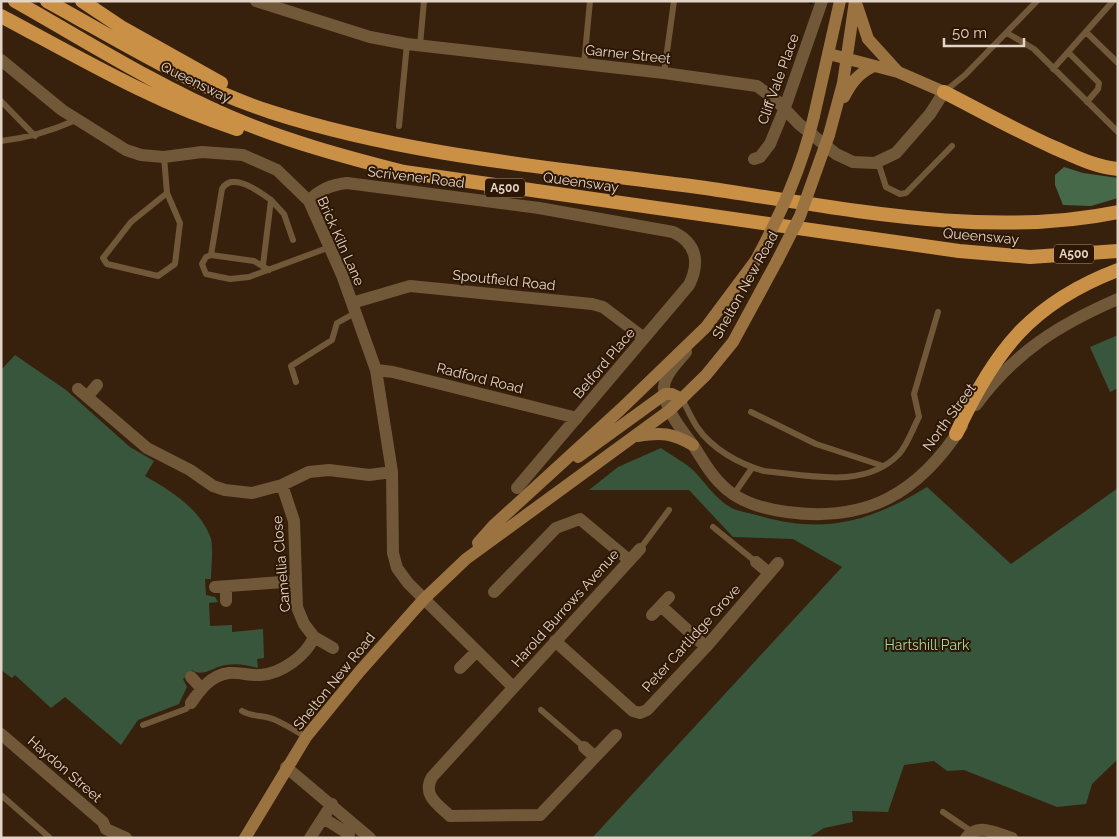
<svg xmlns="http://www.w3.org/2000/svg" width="1119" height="839" viewBox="0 0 1119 839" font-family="Raleway,sans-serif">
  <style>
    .green { fill: #37563b }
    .forest { fill: #46694a }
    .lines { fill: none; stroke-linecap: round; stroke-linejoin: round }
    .stream { stroke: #001a23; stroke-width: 3 }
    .service { stroke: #715839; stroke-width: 6 }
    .minor { stroke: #715839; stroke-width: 12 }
    .tertiary { stroke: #715839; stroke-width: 12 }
    .secondary { stroke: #9b7340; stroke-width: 12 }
    .trunk { stroke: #ca9046; stroke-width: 14 }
    .secondary-bridge { stroke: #9b7340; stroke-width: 12 }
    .labels { text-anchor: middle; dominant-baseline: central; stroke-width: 4; stroke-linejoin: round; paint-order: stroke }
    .shield { fill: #2d1704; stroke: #ac9b8d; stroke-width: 1 }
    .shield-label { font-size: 12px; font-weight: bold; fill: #e3d4c8 }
    .street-label { font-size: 14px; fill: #e3d4c8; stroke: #2d1704 }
    .park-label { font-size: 14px; fill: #9fdaa5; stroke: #2d1704 }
  </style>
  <rect width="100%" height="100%" fill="#37210d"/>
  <!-- green -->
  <path class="green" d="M 1118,335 L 1118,388 L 1110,392 L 1090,347 Z
    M 15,355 L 66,390 L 130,447 L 154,461 L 145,476 C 171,491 198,507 210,536 C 214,544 211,569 211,579 L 205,579 L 206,595 L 215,597 L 218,602 L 209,603 L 210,626 L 232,625 L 232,632 L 263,629 L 264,658 L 257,659 L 258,668 C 247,665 237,663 226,665 C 215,666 202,678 192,670 L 183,679 L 187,687 L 179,704 L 138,720 L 121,745 L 65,697 L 51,708 L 15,675 L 12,678 L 1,670 L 1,370 Z
    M 661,448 C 672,456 686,463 695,472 C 706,484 716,499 730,507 C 738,512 751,513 760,516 C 825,535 871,521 927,487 L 1011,564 L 1118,488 L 1118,759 L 1092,784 L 1086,804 L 1057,807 L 964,770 L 947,771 L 934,761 L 904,765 L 888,812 L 852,811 L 853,822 L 824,828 L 808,838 L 592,838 L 842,567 L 793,539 L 733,537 L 689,490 L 589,490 L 618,467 Z"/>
  <!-- forest -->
  <path class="forest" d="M 1064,167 L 1083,173 L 1118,178 L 1118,198 L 1091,206 L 1063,205 L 1055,185 L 1055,175 Z"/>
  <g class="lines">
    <!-- stream -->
    <path class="stream" d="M 809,1 L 811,3"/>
    <!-- service -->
    <path class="service" d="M 1086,32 L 1118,63
      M 1007,33 L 1034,49 L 1118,132
      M 420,45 L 424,1
      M 1068,52 L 1099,83 L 1098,89 L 1087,102
      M 584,64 L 590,1
      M 1053,69 L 1113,1
      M 664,73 L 674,1
      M 944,92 L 965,75 L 1037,1
      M 1,101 L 35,136
      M 399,126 L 407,44
      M 1,141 C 29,138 51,131 76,120
      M 164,157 L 167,193 L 180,223 L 175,264 L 158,276 L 107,264 L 103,258 L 131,222 L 167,193
      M 878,162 L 886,187 L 900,194 L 906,193 L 952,146
      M 271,200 L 284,214 L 293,240
      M 211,255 L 222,189 C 232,171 260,192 271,200 L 263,265
      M 269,270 L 254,261 L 211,255 L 206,257 L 202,264 L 206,274 L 230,279 L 249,277 L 330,247
      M 296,382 L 291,366 L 332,340 L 337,323 L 355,313
      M 682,399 C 687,408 691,418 697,427 C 712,449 739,464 764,471 C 808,475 865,490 899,454 C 908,444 913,428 919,417 L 914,394 L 938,312
      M 751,412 L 816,444 L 883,466
      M 734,494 L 752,468
      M 713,527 L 756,562
      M 640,549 L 669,510
      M 541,710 L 584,747
      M 242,711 C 254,718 261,714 273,719 C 285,724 296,731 306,737
      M 143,725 L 186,709 L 191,703
      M 1,795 L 50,838
      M 943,812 L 971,831"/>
    <!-- minor -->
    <path class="minor" d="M 256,1 L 370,37 L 407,44 L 664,73 L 757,86 L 777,101 L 799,124 L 836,154 L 853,162 L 875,163 L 896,153 L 930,114 L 944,92
      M 1,60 L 62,110 L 126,150 L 141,155 L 164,157 L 202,152 L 243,155 L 277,170 L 309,201 L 342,275 L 376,370 L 392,472 L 393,553 L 397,568 L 408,583 L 513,687
      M 754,159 L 760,157 L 770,144 L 784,110 L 822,1
      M 309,201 C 320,189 331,185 347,183 L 539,208 L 673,232 C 697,243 700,263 689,285 L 517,488
      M 352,303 L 410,286 L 592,304 L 603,307 L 644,338
      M 376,370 L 393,372 L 577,418
      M 78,389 L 147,448 L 190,470 L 213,486 L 225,490 L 252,493 L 282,485 L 309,472 L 329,470 L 369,475 L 392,472
      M 88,396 L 97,385
      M 282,485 L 294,521 L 297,607 L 304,624 L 314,637 L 333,648
      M 756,562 L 768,572
      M 215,587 L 296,581
      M 494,592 L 556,528 L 580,519 L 629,560
      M 226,601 L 226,587
      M 661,606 L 706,647
      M 652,615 L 669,597
      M 555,641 L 633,711 L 640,713 L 647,710 L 706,647 L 778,563
      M 460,668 L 476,652
      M 191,677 L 201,688
      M 191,703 C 200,690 211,675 229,673 C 239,672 250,676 260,675 C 281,674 306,656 314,637
      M 1,734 L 103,822 L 106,829
      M 616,735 L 540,815 L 450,816 C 437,804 422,795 432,777 L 640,549
      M 584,747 L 595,757
      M 286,767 L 370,838
      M 323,818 L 349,834
      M 106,829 L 126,838
      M 310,838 L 332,804
      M 966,838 C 978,822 995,833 1012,838"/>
    <!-- tertiary -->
    <path class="tertiary" d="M 686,352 C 678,362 665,374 664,387 C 663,409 683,431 695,448 C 702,459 709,472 719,482 C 736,501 762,509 787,512 C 867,523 919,493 962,426
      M 976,405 C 1015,352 1058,325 1118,299"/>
    <!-- secondary -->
    <path class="secondary" d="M 857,6 L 868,39 L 898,72
      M 829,54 L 898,72 L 944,92
      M 844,97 C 851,83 858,74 872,67
      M 814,116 L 840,1
      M 829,135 L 843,83 L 855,1
      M 638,436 C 662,432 672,433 693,445
      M 578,457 L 665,394 L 672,394 L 682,399
      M 478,543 L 493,526 L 621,409 L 706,327 L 756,260
      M 245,838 L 306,737 L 360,671 L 424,599 L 466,559 L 670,410 L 706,375 L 733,342 L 777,261"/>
    <!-- trunk -->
    <path class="trunk" d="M 15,1 C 86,41 155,85 230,117 C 286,141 345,157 404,172 L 959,251 L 1030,257 L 1118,251
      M 47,1 C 120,41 191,86 271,112 C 408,156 555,168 698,187 C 833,206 983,240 1118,212
      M 82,1 L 121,27 L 221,83
      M 1,16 C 78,57 154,102 237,129
      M 944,92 C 981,111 1017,131 1055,148 C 1076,157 1095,167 1118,169
      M 956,434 C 994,351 1031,303 1118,270"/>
    <!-- secondary-bridge -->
    <path class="secondary-bridge" d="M 756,260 C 781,213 802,168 814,116
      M 777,261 L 800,216 L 829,135"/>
  </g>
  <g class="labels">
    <!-- shield labels -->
    <g class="shield">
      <rect x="485" y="178.5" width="40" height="19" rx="4"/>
      <rect x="1054" y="244.5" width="40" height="19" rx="4"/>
    </g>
    <g class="shield-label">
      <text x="505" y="188">A500</text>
      <text x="1074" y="254">A500</text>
    </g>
    <!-- street labels -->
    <g class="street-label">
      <text transform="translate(628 54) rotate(6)">Garner Street</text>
      <text transform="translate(778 79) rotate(-70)">Cliff Vale Place</text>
      <text transform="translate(196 82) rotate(26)">Queensway</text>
      <text transform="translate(416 177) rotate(7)">Scrivener Road</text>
      <text transform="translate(581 182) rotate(8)">Queensway</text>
      <text transform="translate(981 236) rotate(5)">Queensway</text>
      <text transform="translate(341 241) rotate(66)">Brick Kiln Lane</text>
      <text transform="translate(504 280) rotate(6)">Spoutfield Road</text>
      <text transform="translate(745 285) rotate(-61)">Shelton New Road</text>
      <text transform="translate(604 363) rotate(-50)">Belford Place</text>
      <text transform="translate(480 378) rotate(14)">Radford Road</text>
      <text transform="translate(949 417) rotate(-54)">North Street</text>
      <text transform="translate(281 564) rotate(-95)">Camellia Close</text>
      <text transform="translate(565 608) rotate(-48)">Harold Burrows Avenue</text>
      <text transform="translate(691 638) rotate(-48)">Peter Cartlidge Grove</text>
      <text transform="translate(334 681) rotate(-51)">Shelton New Road</text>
      <text transform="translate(65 769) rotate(41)">Haydon Street</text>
    </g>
    <!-- park labels -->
    <g class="park-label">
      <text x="927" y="645">Hartshill Park</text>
    </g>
  </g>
  <!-- border -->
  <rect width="1119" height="839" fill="none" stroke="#e3d4c8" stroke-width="5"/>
  <!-- scale -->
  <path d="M944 38v8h80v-8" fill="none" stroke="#e3d4c8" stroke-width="2.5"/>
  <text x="952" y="38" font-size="15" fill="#e3d4c8" stroke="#2d1704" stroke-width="4" paint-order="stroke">50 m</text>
</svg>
